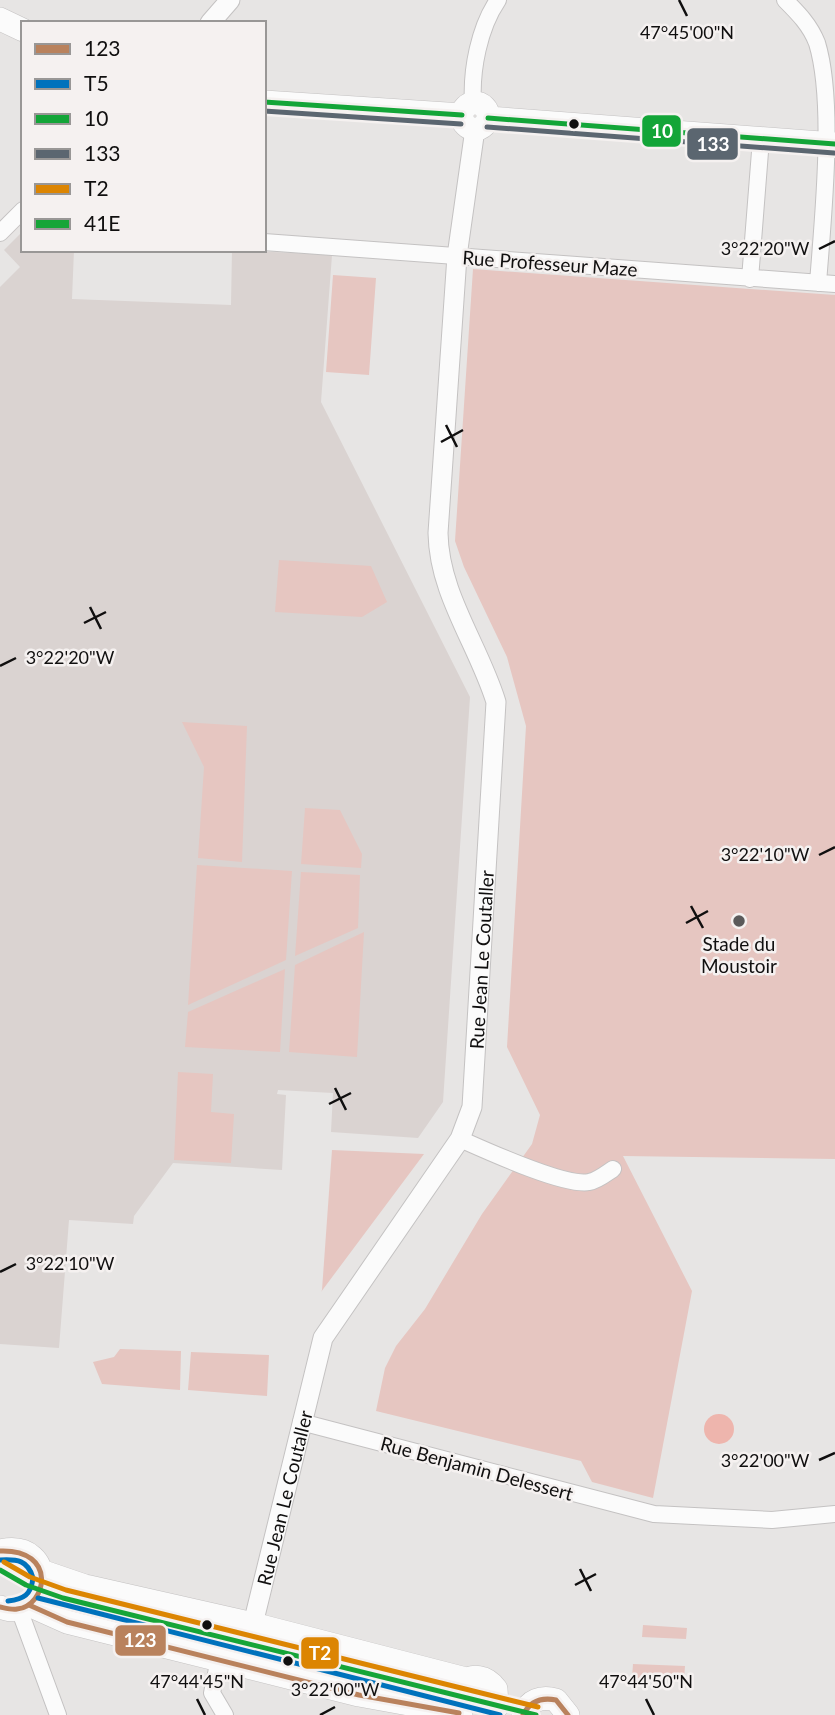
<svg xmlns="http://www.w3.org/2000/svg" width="835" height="1715" viewBox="0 0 835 1715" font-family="Lato,sans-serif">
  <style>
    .built { fill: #dad3d1 }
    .green { fill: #e6c6c1 }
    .water { fill: #eeb5ad }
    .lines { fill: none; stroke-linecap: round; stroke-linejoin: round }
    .minor-casing { stroke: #c4c2c2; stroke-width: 18 }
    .tertiary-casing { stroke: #c4c2c2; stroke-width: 21 }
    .secondary-casing { stroke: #c4c2c2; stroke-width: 24 }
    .minor { stroke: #fbfbfb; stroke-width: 16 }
    .tertiary { stroke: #fbfbfb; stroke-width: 19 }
    .secondary { stroke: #fbfbfb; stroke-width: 23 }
    .bus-1-casing { stroke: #f5f1f0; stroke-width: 10 }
    .bus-2-casing { stroke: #f5f1f0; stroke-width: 10 }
    .bus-3-casing { stroke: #f5f1f0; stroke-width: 10 }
    .bus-4-casing { stroke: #f5f1f0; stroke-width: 10 }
    .bus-5-casing { stroke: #f5f1f0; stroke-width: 10 }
    .bus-6-casing { stroke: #f5f1f0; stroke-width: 10 }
    .bus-1 { stroke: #b9825d; stroke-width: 5 }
    .bus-2 { stroke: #0072bc; stroke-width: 5 }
    .bus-3 { stroke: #13a538; stroke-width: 5 }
    .bus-4 { stroke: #5b6670; stroke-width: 5 }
    .bus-5 { stroke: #dc8502; stroke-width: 5 }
    .bus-6 { stroke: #16a538; stroke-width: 5 }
    .ticks { fill: none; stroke: #100f0f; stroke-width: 2.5 }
    .bus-dot { fill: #100f0f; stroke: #f5f1f0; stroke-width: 2.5 }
    .poi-dot { fill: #5b5a5a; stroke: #f5f1f0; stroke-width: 2.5 }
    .labels { text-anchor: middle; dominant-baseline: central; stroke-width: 5; stroke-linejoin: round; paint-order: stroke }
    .street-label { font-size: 19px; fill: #100f0f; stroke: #f5f1f0 }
    .poi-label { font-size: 19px; fill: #100f0f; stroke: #f5f1f0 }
    .ticks-label { font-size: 18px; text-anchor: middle; fill: #100f0f; stroke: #f5f1f0; stroke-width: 5; stroke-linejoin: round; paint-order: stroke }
    .line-badge { stroke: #f5f1f0; stroke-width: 2.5 }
    .badge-label { font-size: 19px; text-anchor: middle; font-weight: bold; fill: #fff }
  </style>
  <rect width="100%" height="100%" fill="#e7e5e4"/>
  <!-- built -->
  <path class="built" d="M 22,232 L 23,250 L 74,250 L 72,299 L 231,305 L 232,250 L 332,255 L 321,402 L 470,697 L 443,1102 L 418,1138 L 331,1132 L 333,1093 L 278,1090 L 277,1094 L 286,1095 L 282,1170 L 173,1163 L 134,1216 L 133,1224 L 69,1220 L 59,1348 L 0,1344 L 0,287 L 20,267 L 4,250 Z"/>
  <!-- green -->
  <path class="green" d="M 473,269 L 835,295 L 835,1159 L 623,1156 L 692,1291 L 653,1498 L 592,1482 L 581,1461 L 376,1411 L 385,1368 L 396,1346 L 425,1309 L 482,1214 L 532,1144 L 540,1115 L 507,1047 L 526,726 L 507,657 L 464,567 L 455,541 Z
    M 333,275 L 376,278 L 369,375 L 326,372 Z
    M 279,560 L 371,566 L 387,602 L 362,617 L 275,612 Z
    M 182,722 L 247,726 L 242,862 L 198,858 L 204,767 Z
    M 305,808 L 340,810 L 362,854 L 361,868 L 301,864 Z
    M 197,865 L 292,871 L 286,960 L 188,1005 Z
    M 301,872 L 360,875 L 358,928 L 295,956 Z
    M 364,932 L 357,1057 L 289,1052 L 295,965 Z
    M 285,969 L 280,1052 L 185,1047 L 188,1012 Z
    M 178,1072 L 213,1074 L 211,1112 L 234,1114 L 231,1163 L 174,1160 Z
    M 332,1150 L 424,1154 L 321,1292 L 322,1290 Z
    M 120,1349 L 181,1351 L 180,1390 L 102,1384 L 93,1362 L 114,1357 Z
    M 191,1352 L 269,1355 L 267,1396 L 188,1390 Z
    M 643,1625 L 687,1628 L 686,1639 L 642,1637 Z
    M 633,1664 L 685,1666 L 684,1679 L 632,1678 Z"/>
  <!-- water -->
  <path class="water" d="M704 1429a15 15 0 1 1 30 0a15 15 0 1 1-30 0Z"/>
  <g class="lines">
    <!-- minor casing -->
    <g class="minor-casing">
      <path id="minor" d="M 785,0 C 798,13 810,25 817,43 C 835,102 823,217 818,283
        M 473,103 C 471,70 479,28 498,0
        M 0,233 L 23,210
        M 264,242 L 835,284
        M 750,279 L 761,139
        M 460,1139 C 485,1150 565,1187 589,1182 C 597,1181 607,1173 613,1169
        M 301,1422 L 654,1514 L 772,1520 L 835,1514
        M 19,1609 L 58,1715
        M 219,1659 L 212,1693 L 225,1715"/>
    </g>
    <!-- tertiary casing -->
    <g class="tertiary-casing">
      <g id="tertiary">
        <path d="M 210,23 L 230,0"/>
        <path id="s1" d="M 253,1624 L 323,1338 L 460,1139 L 472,1107 L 496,702 C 478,644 439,594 438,533 L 457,256 L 475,129"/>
      </g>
    </g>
    <!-- secondary casing -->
    <g class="secondary-casing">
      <path id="secondary" d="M 0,19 L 23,30
        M 264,102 L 462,115
        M462 116a13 13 0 1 1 26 0a13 13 0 1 1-26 0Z
        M 488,118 L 835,144
        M 0,1551 C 60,1538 50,1626 0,1607
        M 41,1571 L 85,1586 L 253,1624 L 466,1679
        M 29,1605 L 67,1622 L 359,1695 L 459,1713
        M 461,1715 C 439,1689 476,1661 496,1689 L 497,1706 L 491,1715
        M 523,1715 C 529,1700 541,1696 556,1700 L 568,1715"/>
    </g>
    <!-- minor -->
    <use href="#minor" class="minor"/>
    <!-- tertiary -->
    <use href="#tertiary" class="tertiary"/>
    <!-- secondary -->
    <use href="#secondary" class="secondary"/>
    <!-- bus-1 casing -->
    <g class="bus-1-casing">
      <path id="bus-1" d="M 0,1551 C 58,1549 47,1606 17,1609 C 12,1610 5,1608 0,1607
        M 29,1605 L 67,1622 L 359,1695 L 459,1713
        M 523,1715 C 530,1701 541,1697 556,1700 L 568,1715"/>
    </g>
    <!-- bus-2 casing -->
    <g class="bus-2-casing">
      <path id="bus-2" d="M 0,1560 C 17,1559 28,1560 33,1578 C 31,1595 24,1599 8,1601
        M 38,1598 L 500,1715"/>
    </g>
    <!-- bus-3 casing -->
    <g class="bus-3-casing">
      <path id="bus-3" d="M 264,102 L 462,115
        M 488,118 L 835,144"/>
    </g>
    <!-- bus-4 casing -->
    <g class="bus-4-casing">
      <path id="bus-4" d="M 264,111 L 461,124
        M 487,127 L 834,153"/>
    </g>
    <!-- bus-5 casing -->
    <g class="bus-5-casing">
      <path id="bus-5" d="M 4,1562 L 30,1577 L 66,1590 L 538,1707"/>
    </g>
    <!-- bus-6 casing -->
    <g class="bus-6-casing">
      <path id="bus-6" d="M 0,1570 L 26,1585 L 63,1598 L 536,1715"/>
    </g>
    <!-- bus-1 -->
    <use href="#bus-1" class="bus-1"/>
    <!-- bus-2 -->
    <use href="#bus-2" class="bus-2"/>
    <!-- bus-3 -->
    <use href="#bus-3" class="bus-3"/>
    <!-- bus-4 -->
    <use href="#bus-4" class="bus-4"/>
    <!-- bus-5 -->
    <use href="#bus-5" class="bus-5"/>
    <!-- bus-6 -->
    <use href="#bus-6" class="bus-6"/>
  </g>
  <!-- ticks -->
  <path class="ticks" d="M 679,0 L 687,16M 819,249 L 835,241M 446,425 L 457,447M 441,442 L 463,430M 90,607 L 101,629M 84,623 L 106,612M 0,666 L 16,658M 819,855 L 835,847M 691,906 L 703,928M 686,923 L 708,911M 335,1088 L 346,1110M 329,1104 L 351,1093M 0,1272 L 16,1264M 819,1460 L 835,1453M 580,1569 L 591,1591M 575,1585 L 596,1574M 197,1699 L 205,1715M 646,1699 L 654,1715M 320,1715 L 335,1707"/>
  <!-- markers -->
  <g class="bus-dot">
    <circle cx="574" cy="124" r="6"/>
    <circle cx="207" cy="1625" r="6"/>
    <circle cx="288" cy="1661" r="6"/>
  </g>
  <circle class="poi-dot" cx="739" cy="921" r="7"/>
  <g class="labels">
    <!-- street labels -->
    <g class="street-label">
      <text transform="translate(550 263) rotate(4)">Rue Professeur Maze</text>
      <text stroke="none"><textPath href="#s1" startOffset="718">Rue Jean Le Coutaller</textPath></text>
      <text transform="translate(477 1468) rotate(15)">Rue Benjamin Delessert</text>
      <text stroke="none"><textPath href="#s1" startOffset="130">Rue Jean Le Coutaller</textPath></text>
    </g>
    <!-- poi labels -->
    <g class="poi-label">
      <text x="739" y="943">Stade du<tspan x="739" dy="22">Moustoir</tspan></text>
    </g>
  </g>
  <g class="ticks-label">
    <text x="687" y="39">47°45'00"N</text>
    <text x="765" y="255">3°22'20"W</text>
    <text x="70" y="664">3°22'20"W</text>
    <text x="765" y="861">3°22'10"W</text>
    <text x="70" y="1270">3°22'10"W</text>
    <text x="765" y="1467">3°22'00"W</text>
    <text x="197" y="1688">47°44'45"N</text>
    <text x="646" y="1688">47°44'50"N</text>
    <text x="335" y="1696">3°22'00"W</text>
  </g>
  <g class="line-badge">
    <rect x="641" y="114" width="41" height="34" rx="7" fill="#13a538"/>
    <rect x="686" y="127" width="53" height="34" rx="7" fill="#5b6670"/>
    <rect x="114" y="1624" width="53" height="33" rx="7" fill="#b9825d"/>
    <rect x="300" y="1636" width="40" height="34" rx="7" fill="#dc8502"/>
  </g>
  <g class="badge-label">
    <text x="662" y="138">10</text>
    <text x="713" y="151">133</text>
    <text x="140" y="1647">123</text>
    <text x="320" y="1660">T2</text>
  </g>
  <!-- legend -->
  <rect x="21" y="21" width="245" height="231" fill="#f5f1f0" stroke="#999796" stroke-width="2"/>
  <rect x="35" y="44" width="35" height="10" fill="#b9825d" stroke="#999796" stroke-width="2"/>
  <text x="84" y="56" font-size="21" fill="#100f0f">123</text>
  <rect x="35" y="79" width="35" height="10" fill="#0072bc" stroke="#999796" stroke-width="2"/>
  <text x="84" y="91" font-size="21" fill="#100f0f">T5</text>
  <rect x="35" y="114" width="35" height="10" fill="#13a538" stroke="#999796" stroke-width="2"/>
  <text x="84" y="126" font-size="21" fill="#100f0f">10</text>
  <rect x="35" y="149" width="35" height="10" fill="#5b6670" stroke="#999796" stroke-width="2"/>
  <text x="84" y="161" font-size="21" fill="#100f0f">133</text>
  <rect x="35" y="184" width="35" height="10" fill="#dc8502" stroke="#999796" stroke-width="2"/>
  <text x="84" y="196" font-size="21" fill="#100f0f">T2</text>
  <rect x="35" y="219" width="35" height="10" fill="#16a538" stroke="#999796" stroke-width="2"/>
  <text x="84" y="231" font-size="21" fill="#100f0f">41E</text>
</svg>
